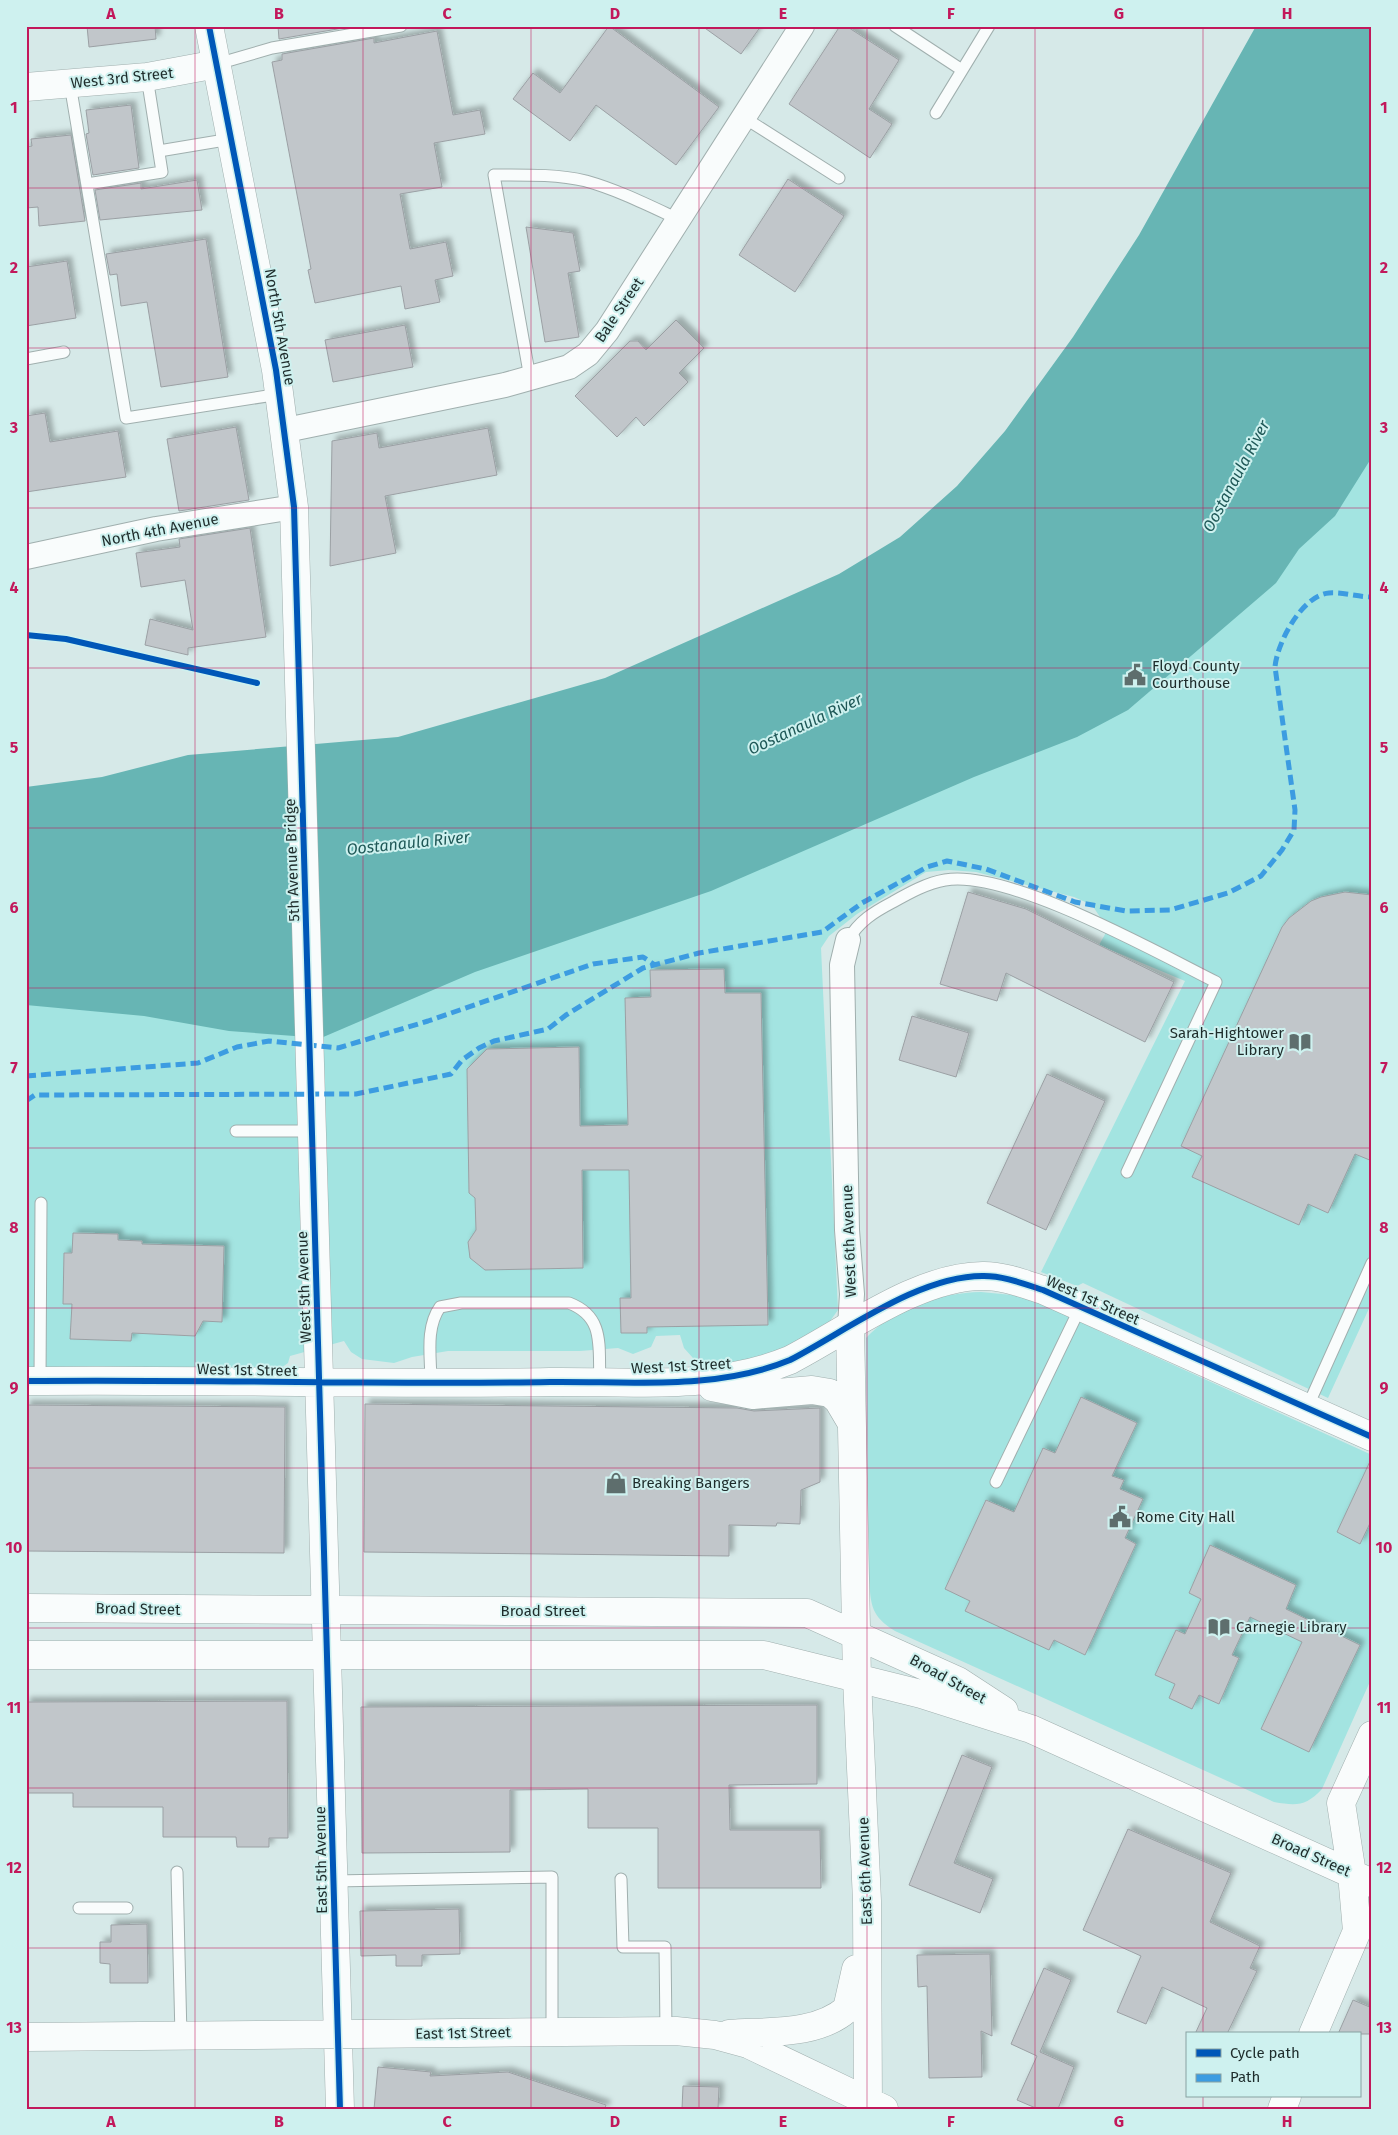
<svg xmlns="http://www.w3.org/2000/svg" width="1398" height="2135" viewBox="0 0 1398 2135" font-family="'Fira Sans',sans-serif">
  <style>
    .green { fill: #a3e4e1 }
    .water { fill: #67b5b4 }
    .building { fill: #c1c6ca; stroke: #9ba0a4; filter: url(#shadow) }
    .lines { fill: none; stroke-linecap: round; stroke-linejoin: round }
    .lane-casing { stroke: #a0afae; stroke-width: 13 }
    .street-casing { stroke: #a0afae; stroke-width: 26 }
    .secondary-casing { stroke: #a0afae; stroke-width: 29 }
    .lane { stroke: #f9fcfc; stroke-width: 11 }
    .street { stroke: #f9fcfc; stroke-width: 24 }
    .secondary { stroke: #f9fcfc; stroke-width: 28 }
    .quiet { stroke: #3c9ce1; stroke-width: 5; stroke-dasharray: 10 5; stroke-linecap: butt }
    .cycleway-casing { stroke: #cef1ef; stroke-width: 9 }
    .cycleway { stroke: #0057b8; stroke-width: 6 }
    .grid { fill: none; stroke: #c2185b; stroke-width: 1; stroke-opacity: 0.55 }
    .labels { text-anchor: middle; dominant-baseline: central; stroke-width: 4; stroke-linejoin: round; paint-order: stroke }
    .street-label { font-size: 15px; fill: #1e2c2b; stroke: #cef1ef }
    .poi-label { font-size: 15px; fill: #1e2c2b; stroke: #cef1ef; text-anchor: start }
    .water-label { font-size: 16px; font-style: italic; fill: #1f5857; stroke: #cef1ef }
    .neatline { fill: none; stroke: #c2185b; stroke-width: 2 }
    .grid-label { font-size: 16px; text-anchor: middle; font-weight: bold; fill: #c2185b }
  </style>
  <defs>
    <filter id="shadow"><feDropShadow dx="4.5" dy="-4.5" stdDeviation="2.5" flood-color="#0004"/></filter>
  </defs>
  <rect width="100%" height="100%" fill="#d6e9e8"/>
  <!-- green -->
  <path class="green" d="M 1372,205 L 1372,1302 L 1328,1398 L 1083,1283 L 1077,1286 L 1041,1272 L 1185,981 L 1099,945 L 1108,929 L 1092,905 L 1074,897 L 976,872 L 949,870 L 926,872 L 857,914 L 829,936 L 821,948 L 838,1310 L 825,1328 L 762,1359 L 713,1364 L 693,1358 L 684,1348 L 680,1335 L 656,1336 L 651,1347 L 633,1354 L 618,1348 L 580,1351 L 448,1351 L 412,1357 L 394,1363 L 362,1359 L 351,1352 L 344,1341 L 290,1356 L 288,1363 L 281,1368 L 26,1373 L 26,874 L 593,820 Z
    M 981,1292 L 1012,1295 L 1040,1301 L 1103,1333 L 1372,1455 L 1372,1677 L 1322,1789 C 1306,1806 1297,1806 1274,1802 L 895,1631 C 871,1616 871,1606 869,1579 L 866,1338 C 895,1307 940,1293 981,1292 Z"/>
  <!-- water -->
  <path class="water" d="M 1256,26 L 1372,26 L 1372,457 L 1335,516 L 1299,549 L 1276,583 L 1128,710 L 1077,737 L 974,777 L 711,891 L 475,972 L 321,1038 L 229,1031 L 144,1016 L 26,1005 L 26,787 L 102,777 L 188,755 L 398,737 L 605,678 L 839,574 L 900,537 L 957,486 L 1005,431 L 1073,337 L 1139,235 Z"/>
  <!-- building -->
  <path class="building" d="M 87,26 L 155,26 L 156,39 L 89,47 Z
    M 278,26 L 355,26 L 279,39 Z
    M 609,26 L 719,107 L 676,165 L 596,105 L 570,141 L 513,99 L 533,73 L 560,93 Z
    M 702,26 L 761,26 L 741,54 Z
    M 840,26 L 846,26 L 899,60 L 869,109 L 892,124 L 870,158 L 789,104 Z
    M 437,31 L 453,115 L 480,110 L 485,134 L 434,143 L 442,187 L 400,194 L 410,249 L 446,242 L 453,276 L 435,280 L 440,302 L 405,309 L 401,286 L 315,303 L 308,270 L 311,269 L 272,62 L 282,60 L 282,54 L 374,38 L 374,43 Z
    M 131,105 L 139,168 L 93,175 L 86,134 L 89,133 L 86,110 Z
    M 71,135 L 85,221 L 39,226 L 38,207 L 26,208 L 26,147 L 32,146 L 31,139 Z
    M 788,179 L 844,216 L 795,292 L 739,255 Z
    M 197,180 L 202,210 L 100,220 L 95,190 L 141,183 L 141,189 Z
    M 526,227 L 573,233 L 580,271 L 568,273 L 579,337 L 545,342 Z
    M 206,239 L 228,377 L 161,387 L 147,302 L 121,306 L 117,274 L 110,275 L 106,254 Z
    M 67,261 L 76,318 L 26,326 L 26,267 Z
    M 676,320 L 704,348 L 679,373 L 688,382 L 644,426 L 636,417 L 617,437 L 575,396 L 630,341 L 638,341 L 646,350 Z
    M 405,325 L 413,367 L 333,382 L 325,340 Z
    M 45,413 L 50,442 L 118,431 L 126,477 L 26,492 L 26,416 Z
    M 236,427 L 249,500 L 179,511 L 167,439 Z
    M 488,428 L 497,475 L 385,496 L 396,553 L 330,566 L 332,441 L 377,433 L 379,448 Z
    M 250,528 L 266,637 L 188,648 L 188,655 L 145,645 L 150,619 L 193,630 L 185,580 L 141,587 L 136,553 L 180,547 L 179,539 Z
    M 968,892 L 1026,909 L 1174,982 L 1145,1042 L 1006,973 L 997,1001 L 940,984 Z
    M 1345,892 L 1372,895 L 1372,1161 L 1355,1154 L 1328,1213 L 1308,1204 L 1299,1225 L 1192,1177 L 1202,1156 L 1181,1146 L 1282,927 L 1289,918 L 1311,901 L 1321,897 Z
    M 724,969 L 725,993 L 761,993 L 768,1325 L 647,1327 L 647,1333 L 621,1333 L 620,1298 L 631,1298 L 629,1170 L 582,1170 L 583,1268 L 485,1270 L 470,1258 L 468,1242 L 476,1230 L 475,1198 L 469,1193 L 467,1069 L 487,1049 L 579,1047 L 580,1126 L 628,1125 L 625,998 L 651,997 L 650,970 Z
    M 912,1016 L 969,1033 L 956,1077 L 899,1060 Z
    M 1047,1074 L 1105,1101 L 1046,1230 L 987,1203 Z
    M 73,1233 L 118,1234 L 118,1240 L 142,1241 L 142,1244 L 224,1246 L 222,1322 L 203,1321 L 195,1336 L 132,1333 L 131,1341 L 70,1339 L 72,1304 L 63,1304 L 64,1253 L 72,1253 Z
    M 1081,1397 L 1137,1423 L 1112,1476 L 1124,1480 L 1120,1489 L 1143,1499 L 1125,1538 L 1136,1544 L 1085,1655 L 1054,1640 L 1049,1650 L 965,1611 L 970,1601 L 945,1589 L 986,1500 L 1014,1512 L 1043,1448 L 1055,1453 Z
    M 365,1404 L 737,1408 L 754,1411 L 820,1408 L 820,1482 L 801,1490 L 800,1524 L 777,1523 L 776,1526 L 729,1525 L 729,1556 L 364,1552 Z
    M 26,1405 L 285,1407 L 284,1553 L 26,1551 Z
    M 1372,1457 L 1372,1519 L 1360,1544 L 1337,1532 Z
    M 1210,1545 L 1296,1585 L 1286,1609 L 1360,1645 L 1309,1752 L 1261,1729 L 1302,1642 L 1250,1617 L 1232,1655 L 1239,1658 L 1219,1704 L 1199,1695 L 1192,1709 L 1169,1698 L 1175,1684 L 1155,1675 L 1176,1630 L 1185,1634 L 1201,1599 L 1189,1593 Z
    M 287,1701 L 288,1838 L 269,1838 L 269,1847 L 237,1847 L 236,1837 L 163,1837 L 163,1807 L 73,1807 L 73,1793 L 26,1793 L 26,1702 Z
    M 817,1705 L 817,1784 L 729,1785 L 730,1830 L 820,1830 L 821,1888 L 658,1888 L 658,1828 L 588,1828 L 588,1789 L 510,1790 L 510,1852 L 362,1853 L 361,1707 Z
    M 962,1755 L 992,1767 L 954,1863 L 993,1879 L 980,1913 L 909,1885 Z
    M 1128,1829 L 1231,1873 L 1210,1922 L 1260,1946 L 1250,1968 L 1257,1971 L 1227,2034 L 1195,2034 L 1207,2008 L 1162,1987 L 1146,2024 L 1117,2012 L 1141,1956 L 1083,1930 Z
    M 459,1909 L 460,1954 L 422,1955 L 422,1966 L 396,1966 L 396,1955 L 361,1956 L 360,1911 Z
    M 147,1924 L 148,1983 L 110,1983 L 110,1964 L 100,1963 L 100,1942 L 111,1942 L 111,1925 Z
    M 990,1954 L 992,2036 L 981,2031 L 982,2077 L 929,2078 L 927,1986 L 918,1987 L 917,1955 Z
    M 1044,1968 L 1071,1980 L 1040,2052 L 1074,2067 L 1058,2109 L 1038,2109 L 1017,2100 L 1037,2056 L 1011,2044 Z
    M 1353,2000 L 1372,2008 L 1372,2034 L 1338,2034 Z
    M 378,2067 L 431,2072 L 430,2076 L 508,2072 L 606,2105 L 605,2109 L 374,2109 Z
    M 683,2086 L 719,2087 L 718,2109 L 682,2109 Z"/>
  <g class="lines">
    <!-- lane casing -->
    <g class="lane-casing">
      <path id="lane" d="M 895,26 L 962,70
        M 217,64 L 272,48 L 401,26
        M 70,84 L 126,418 L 280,394
        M 936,113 L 989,26
        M 743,117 L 839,178
        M 159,151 L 231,139
        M 87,184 L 162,172 L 147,77
        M 26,359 L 64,352
        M 530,378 L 494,175 C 524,175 556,174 586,181 C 618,190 648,205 678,219
        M 848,940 C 859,921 874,912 893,902 C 909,893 927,883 945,880 C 1008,869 1156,952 1216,982 L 1127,1172
        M 236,1131 L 312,1131
        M 40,1381 L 41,1203
        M 431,1383 C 431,1358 425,1328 440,1307 L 461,1303 L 569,1303 C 606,1317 598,1348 600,1382
        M 1307,1408 L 1372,1263
        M 996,1482 L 1080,1308
        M 177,1872 L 181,2036
        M 621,1879 L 623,1947 L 665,1947 L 666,2031
        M 334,1881 L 552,1877 L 552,2032
        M 79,1908 L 127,1908"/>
    </g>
    <!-- street casing -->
    <g class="street-casing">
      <path id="street" d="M 286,430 L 505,385 L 569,367 L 588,354 L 607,331 L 802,26
        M 26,557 L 156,529 L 294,507
        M 848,940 L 842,965 L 847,1230 L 852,1294 L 850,1327"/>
    </g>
    <!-- secondary casing -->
    <g class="secondary-casing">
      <path id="secondary" d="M 209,26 L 276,370 L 294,507 L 340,2109
        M 26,87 L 147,77 L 217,64
        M 850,1327 L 857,1679 L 867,1901 L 868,2109
        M 26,1381 C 201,1379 375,1385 550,1382 C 629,1381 715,1391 790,1360 C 846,1331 920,1275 984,1276 C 1004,1276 1024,1284 1043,1290 L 1372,1437
        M 712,1387 L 753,1395 L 812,1390 L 830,1393 L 838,1400 L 851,1422
        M 26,1608 L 807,1613 L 958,1681 L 1004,1711
        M 26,1655 L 764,1655 L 921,1694 L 1031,1729 L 1372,1883
        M 729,2034 C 767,2031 816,2036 847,2009 L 856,1969
        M 1313,2034 L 1357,1931 L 1352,1874 L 1341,1803 L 1372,1735
        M 26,2037 L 676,2031 L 715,2035 L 748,2044 L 884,2109
        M 1282,2109 L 1287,2096"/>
    </g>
    <!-- lane -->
    <use href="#lane" class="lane"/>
    <!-- street -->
    <use href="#street" class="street"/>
    <!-- secondary -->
    <use href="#secondary" class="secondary"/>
    <!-- quiet -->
    <path class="quiet" d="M 26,1076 L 198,1063 L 237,1047 L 269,1041 L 338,1048 L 428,1021 L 593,964 L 643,957 L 655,965
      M 26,1101 L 35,1095 L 356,1094 L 451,1074 L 462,1060 L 479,1048 L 494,1041 L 548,1029 L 566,1015 L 643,968 L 699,953 L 822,932 L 862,903 L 927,867 L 947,861 L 986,869 L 1075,902 L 1126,911 L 1170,910 L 1228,893 L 1261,876 L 1282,850 L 1294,830 L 1295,810 L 1275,667 C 1277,643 1302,595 1329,593 C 1342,592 1358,597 1372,597"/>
    <!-- cycleway casing -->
    <g class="cycleway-casing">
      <path id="cycleway" d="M 209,26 L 276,370 L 294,507 L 340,2109
        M 26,635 L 66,639 L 257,683
        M 26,1381 C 201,1379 375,1385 550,1382 C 629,1381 715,1391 790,1360 C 846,1331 920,1275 984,1276 C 1004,1276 1024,1284 1043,1290 L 1372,1437"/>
    </g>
    <!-- cycleway -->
    <use href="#cycleway" class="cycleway"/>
  </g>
  <!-- grid -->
  <path class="grid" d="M 195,26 L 195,2109M 363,26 L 363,2109M 531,26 L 531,2109M 699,26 L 699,2109M 867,26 L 867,2109M 1035,26 L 1035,2109M 1203,26 L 1203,2034M 26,188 L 1372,188M 26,348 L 1372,348M 26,508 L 1372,508M 26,668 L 1372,668M 26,828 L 1372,828M 26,988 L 1372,988M 26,1148 L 1372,1148M 26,1308 L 1372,1308M 26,1468 L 1372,1468M 26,1628 L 1372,1628M 26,1788 L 1372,1788M 26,1948 L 1372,1948M 1203,2096 L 1203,2109"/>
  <!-- icons -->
  <defs>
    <g id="civic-bare" transform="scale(1.725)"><path d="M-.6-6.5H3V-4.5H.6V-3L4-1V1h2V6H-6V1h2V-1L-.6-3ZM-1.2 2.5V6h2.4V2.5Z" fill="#5e6e6d" stroke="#cef1ef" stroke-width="2.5" paint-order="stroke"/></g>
    <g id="library-bare" transform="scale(1.725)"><path d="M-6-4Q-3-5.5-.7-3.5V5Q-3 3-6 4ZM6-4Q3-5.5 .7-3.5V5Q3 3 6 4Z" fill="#5e6e6d" stroke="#cef1ef" stroke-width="2.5" paint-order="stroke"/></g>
    <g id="shop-bare" transform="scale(1.725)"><path d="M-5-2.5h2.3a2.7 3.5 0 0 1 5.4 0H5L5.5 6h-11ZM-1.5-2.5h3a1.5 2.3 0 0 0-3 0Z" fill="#5e6e6d" stroke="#cef1ef" stroke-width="2.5" paint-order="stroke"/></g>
  </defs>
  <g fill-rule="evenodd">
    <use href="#civic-bare" x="1135" y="675"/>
    <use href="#library-bare" x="1300" y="1042"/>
    <use href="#shop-bare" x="616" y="1483"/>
    <use href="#civic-bare" x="1120" y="1517"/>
    <use href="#library-bare" x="1219" y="1627"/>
  </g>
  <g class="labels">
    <!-- street labels -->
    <g class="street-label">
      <text transform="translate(122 78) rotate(-6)">West 3rd Street</text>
      <text transform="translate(619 310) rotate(-56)">Bale Street</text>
      <text transform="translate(280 327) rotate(80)">North 5th Avenue</text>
      <text transform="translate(160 530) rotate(-11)">North 4th Avenue</text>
      <text transform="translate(292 860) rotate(-92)">5th Avenue Bridge</text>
      <text transform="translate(849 1241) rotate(-92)">West 6th Avenue</text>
      <text transform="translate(304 1287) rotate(-92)">West 5th Avenue</text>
      <text transform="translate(1093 1300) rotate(24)">West 1st Street</text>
      <text transform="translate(681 1366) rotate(-3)">West 1st Street</text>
      <text transform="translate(247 1370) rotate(1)">West 1st Street</text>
      <text transform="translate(138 1609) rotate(1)">Broad Street</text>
      <text x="543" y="1611">Broad Street</text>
      <text transform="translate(948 1679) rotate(29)">Broad Street</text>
      <text transform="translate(1311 1855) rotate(24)">Broad Street</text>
      <text transform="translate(321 1860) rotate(-91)">East 5th Avenue</text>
      <text transform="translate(865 1871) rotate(-92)">East 6th Avenue</text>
      <text transform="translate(463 2033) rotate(-1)">East 1st Street</text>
    </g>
    <!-- poi labels -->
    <g class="poi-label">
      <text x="1152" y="666">Floyd County<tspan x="1152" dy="17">Courthouse</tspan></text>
      <text x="1284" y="1033" text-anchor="end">Sarah-Hightower<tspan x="1284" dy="17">Library</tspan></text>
      <text x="632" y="1483">Breaking Bangers</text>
      <text x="1136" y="1517">Rome City Hall</text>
      <text x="1236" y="1627">Carnegie Library</text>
    </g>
    <!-- water labels -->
    <g class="water-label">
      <text transform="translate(1236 476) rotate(-62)">Oostanaula River</text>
      <text transform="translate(805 724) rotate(-25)">Oostanaula River</text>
      <text transform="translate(408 843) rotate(-6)">Oostanaula River</text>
    </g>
  </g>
  <!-- border -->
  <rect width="1398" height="2135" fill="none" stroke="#cef1ef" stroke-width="55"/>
  <!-- legend -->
  <rect x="1186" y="2032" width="175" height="65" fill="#cef1ef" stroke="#88a2a1"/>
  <rect x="1196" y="2049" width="25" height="8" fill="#0057b8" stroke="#88a2a1"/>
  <text x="1230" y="2058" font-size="15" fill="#1e2c2b">Cycle path</text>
  <rect x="1196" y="2074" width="25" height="8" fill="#3c9ce1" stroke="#88a2a1"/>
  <text x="1230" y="2082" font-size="15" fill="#1e2c2b">Path</text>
  <rect x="28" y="28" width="1342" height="2080" class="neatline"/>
  <g class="grid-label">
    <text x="111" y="19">A</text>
    <text x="279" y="19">B</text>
    <text x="447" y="19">C</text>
    <text x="615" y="19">D</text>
    <text x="783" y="19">E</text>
    <text x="951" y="19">F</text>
    <text x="1119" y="19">G</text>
    <text x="1287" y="19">H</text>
    <text x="14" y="113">1</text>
    <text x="1384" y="113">1</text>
    <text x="14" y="273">2</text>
    <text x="1384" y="273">2</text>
    <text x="14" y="433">3</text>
    <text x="1384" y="433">3</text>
    <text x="14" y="593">4</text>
    <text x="1384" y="593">4</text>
    <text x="14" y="753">5</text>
    <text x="1384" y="753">5</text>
    <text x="14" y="913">6</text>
    <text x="1384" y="913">6</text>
    <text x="14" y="1073">7</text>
    <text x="1384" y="1073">7</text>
    <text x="14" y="1233">8</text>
    <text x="1384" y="1233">8</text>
    <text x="14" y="1393">9</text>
    <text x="1384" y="1393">9</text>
    <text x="14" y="1553">10</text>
    <text x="1384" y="1553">10</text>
    <text x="14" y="1713">11</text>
    <text x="1384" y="1713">11</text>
    <text x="14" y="1873">12</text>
    <text x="1384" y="1873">12</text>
    <text x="14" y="2033">13</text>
    <text x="1384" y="2033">13</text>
    <text x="111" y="2127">A</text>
    <text x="279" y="2127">B</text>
    <text x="447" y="2127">C</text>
    <text x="615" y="2127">D</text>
    <text x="783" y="2127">E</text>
    <text x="951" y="2127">F</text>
    <text x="1119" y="2127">G</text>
    <text x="1287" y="2127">H</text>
  </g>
</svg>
